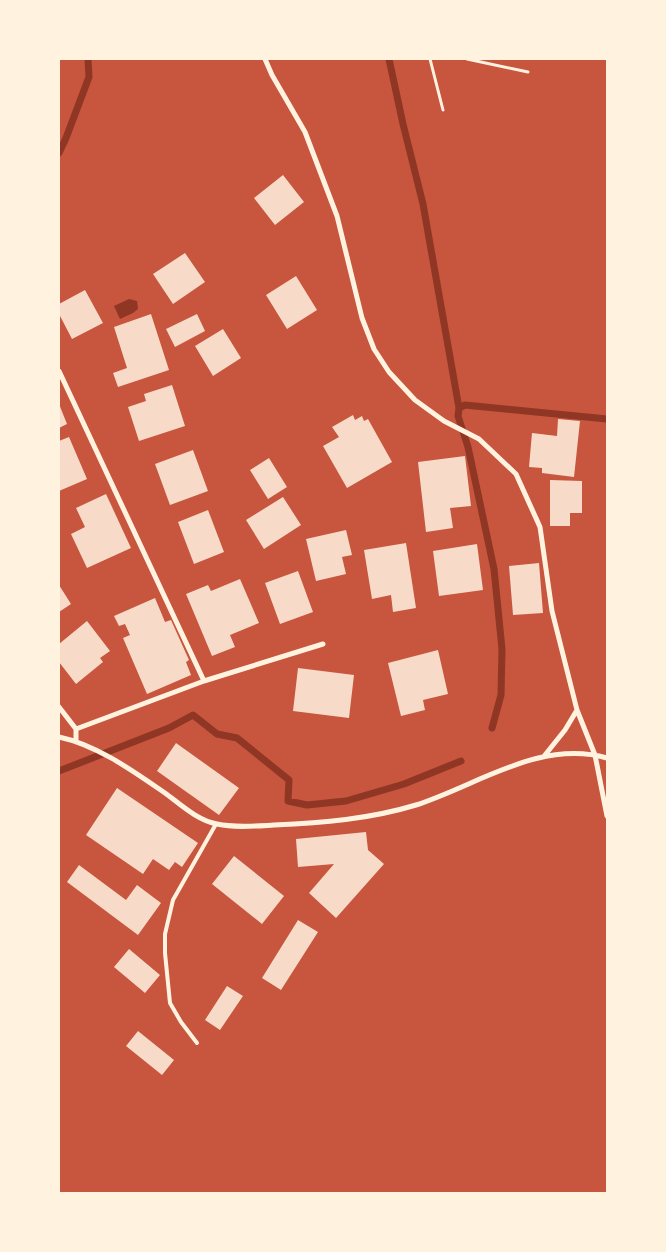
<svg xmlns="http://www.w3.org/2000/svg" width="666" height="1252" viewBox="0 0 666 1252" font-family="Signika,sans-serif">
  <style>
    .water { fill: #8f3625 }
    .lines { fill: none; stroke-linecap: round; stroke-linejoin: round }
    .stream { stroke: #8f3625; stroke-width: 7 }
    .building { fill: #f7dbc8 }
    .path { stroke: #fff3e0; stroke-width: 3 }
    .service { stroke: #fff3e0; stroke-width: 4 }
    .minor { stroke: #fff3e0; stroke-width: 5 }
  </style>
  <rect width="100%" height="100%" fill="#c8553d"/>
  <!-- water -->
  <path class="water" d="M 129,299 L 137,301 L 138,309 L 133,313 L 120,319 L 114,306 Z"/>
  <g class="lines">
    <!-- stream -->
    <path class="stream" d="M 389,59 L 403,124 L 423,204 L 459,408
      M 59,153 L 66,138 L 89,77 L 88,59
      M 492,728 L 501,695 L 502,649 L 494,569 L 468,447 L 458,416 L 459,408 L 465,405 L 607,419
      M 59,771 L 169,728 L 193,715 L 217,734 L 237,738 L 289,780 L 288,801 L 307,805 L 346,801 L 404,784 L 461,761"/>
  </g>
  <!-- building -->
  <path class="building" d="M 283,175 L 304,202 L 275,225 L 254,198 Z
    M 185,253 L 205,282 L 173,304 L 153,274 Z
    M 296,276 L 317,310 L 287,329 L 266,295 Z
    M 85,290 L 103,323 L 72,339 L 59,314 L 59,304 Z
    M 151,314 L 169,370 L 118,387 L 113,373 L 127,368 L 114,327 Z
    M 197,314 L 205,331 L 175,347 L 166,329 Z
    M 223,329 L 241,358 L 213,376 L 195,346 Z
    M 172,385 L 185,426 L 139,441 L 128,407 L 146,401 L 144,394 Z
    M 59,404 L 67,424 L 59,428 Z
    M 353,415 L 355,420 L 362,416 L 364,421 L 368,419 L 392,462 L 347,488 L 323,446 L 339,437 L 332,427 Z
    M 558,419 L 580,421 L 574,477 L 542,473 L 542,468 L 529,467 L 532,433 L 557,436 Z
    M 69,437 L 87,479 L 59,491 L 59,441 Z
    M 193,450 L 208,491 L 170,505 L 155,464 Z
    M 465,456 L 471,506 L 450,508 L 453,528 L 426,532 L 418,462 Z
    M 269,458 L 287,487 L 268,499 L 250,470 Z
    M 550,480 L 582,481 L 582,513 L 570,513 L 570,526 L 550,526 Z
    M 106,494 L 131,548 L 87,568 L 71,534 L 85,527 L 76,508 Z
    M 283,497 L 301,525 L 264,549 L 246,520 Z
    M 208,510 L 224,552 L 194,564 L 178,522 Z
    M 346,530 L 352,555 L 342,557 L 346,574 L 316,581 L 306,539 Z
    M 406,543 L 416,608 L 393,612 L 391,595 L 372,599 L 364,550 Z
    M 477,544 L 483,590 L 439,596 L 433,551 Z
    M 539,563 L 543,613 L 513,615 L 509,566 Z
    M 298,571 L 313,612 L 280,624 L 265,583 Z
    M 240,579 L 259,623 L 230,635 L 235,647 L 212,656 L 186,594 L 208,585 L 211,591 Z
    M 59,585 L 71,604 L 59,612 Z
    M 155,598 L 165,622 L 171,620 L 189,660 L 186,662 L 191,675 L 147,694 L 123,638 L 130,635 L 125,624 L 119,626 L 114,616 Z
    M 87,621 L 110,651 L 100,658 L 103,662 L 76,684 L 59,662 L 59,644 Z
    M 438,650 L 448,694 L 423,700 L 425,710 L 401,716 L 388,663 Z
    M 298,668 L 354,675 L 349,718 L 293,711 Z
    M 176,743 L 239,788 L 219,815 L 157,771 Z
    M 117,788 L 198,843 L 182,867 L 175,862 L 169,870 L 153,859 L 143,874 L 86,835 Z
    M 366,832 L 368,850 L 384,864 L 336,918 L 309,893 L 334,864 L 298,867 L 296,839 Z
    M 234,856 L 284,896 L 262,924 L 212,884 Z
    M 79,865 L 126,900 L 137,885 L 161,903 L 138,935 L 67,882 Z
    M 298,920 L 318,932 L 281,990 L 262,978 Z
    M 129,949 L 160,975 L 145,993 L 114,967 Z
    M 227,986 L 243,996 L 220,1030 L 205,1020 Z
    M 138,1031 L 174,1060 L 162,1075 L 126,1046 Z"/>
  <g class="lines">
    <!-- path -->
    <path class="path" d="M 430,59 L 443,110
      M 467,59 L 528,72"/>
    <!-- service -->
    <path class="service" d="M 197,1043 L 181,1022 L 170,1003 L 165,953 L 165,934 L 173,900 L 216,824"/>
    <!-- minor -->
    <path class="minor" d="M 265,59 L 272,75 L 305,132 L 337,216 L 362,318 L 374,349 L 389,372 L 415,400 L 444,421 L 479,439 L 516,474 L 540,527 L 552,611 L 577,710 L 595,755 L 607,816
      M 59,371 L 204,681
      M 59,707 L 76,729
      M 59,737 C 97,745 133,771 165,793 C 180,804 198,821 217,824 C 235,828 256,826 274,825 C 322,823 370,819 416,805 C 478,785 540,739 607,758
      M 76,741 L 76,729 L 204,681 L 323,644
      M 545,755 L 565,730 L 577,710"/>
  </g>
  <!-- border -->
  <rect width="666" height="1252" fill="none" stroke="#fff3e0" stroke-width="120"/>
</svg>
